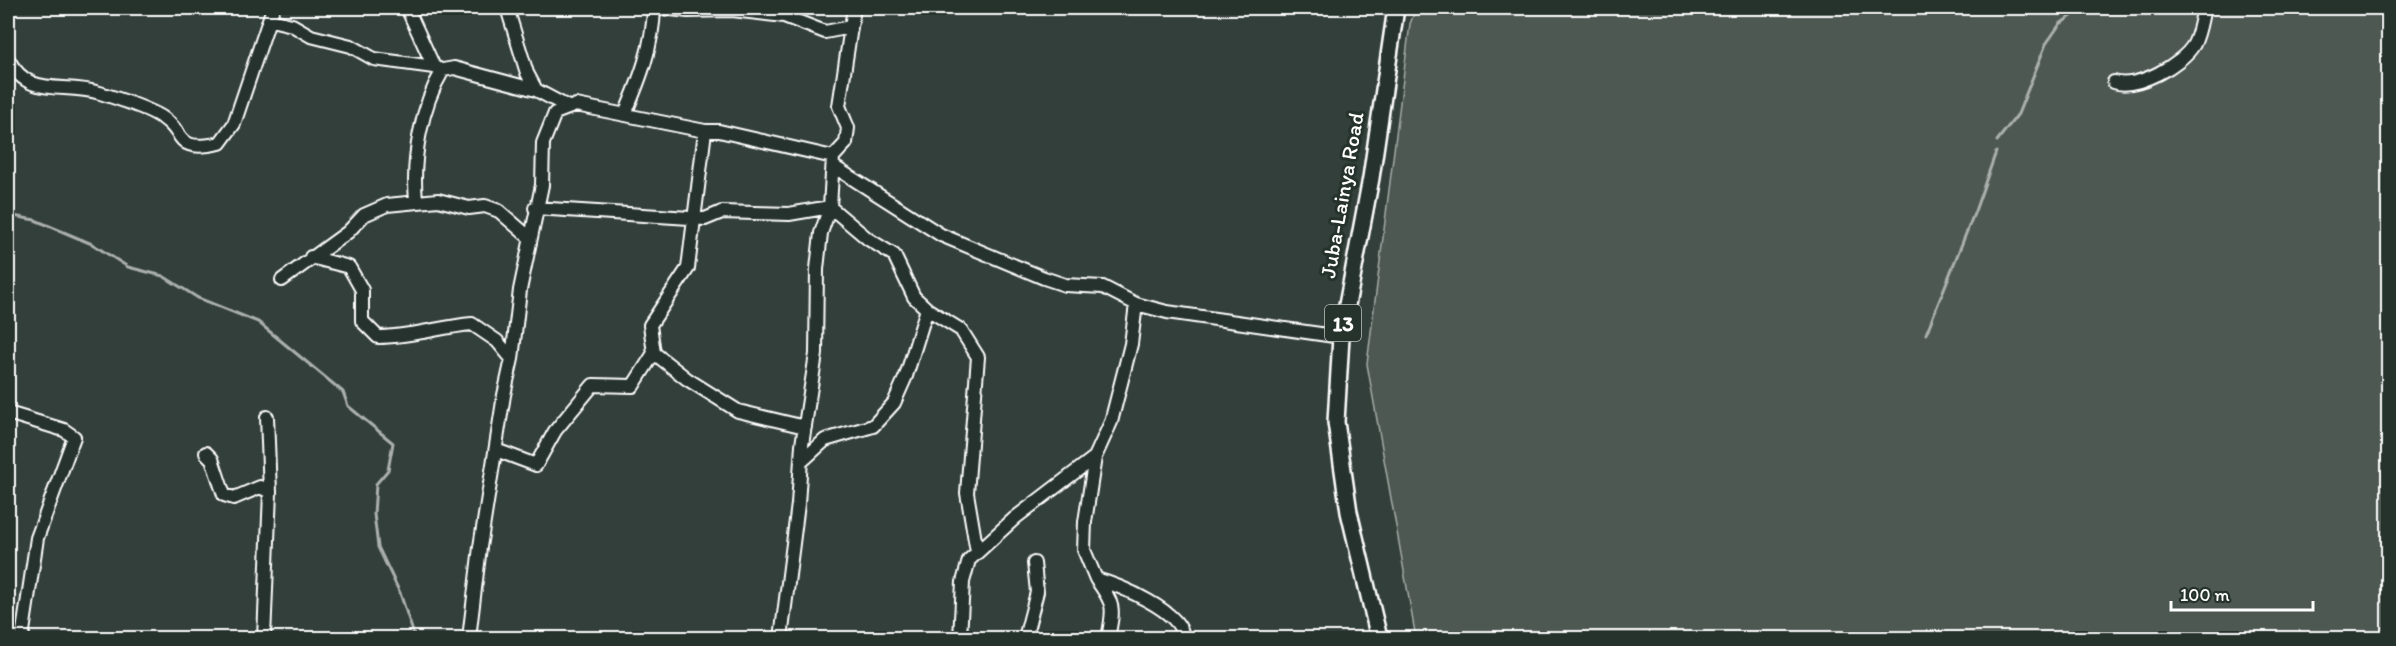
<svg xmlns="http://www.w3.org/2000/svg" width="2396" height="646" viewBox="0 0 2396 646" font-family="Itim,sans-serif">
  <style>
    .green { fill: #4d5853; stroke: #a6aca9; stroke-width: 1.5 }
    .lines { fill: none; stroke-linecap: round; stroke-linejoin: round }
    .stream { stroke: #abb0ae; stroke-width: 3 }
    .minor-casing { stroke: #fff; stroke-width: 16 }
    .major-casing { stroke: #fff; stroke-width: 20 }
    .minor { stroke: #26332d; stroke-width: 12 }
    .major { stroke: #26332d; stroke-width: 15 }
    .labels { text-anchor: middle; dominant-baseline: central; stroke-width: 6; stroke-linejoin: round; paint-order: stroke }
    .shield { fill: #26332d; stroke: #bec2c0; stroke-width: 1.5 }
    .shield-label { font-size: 21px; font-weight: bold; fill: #fff }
    .street-label { font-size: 22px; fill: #fff; stroke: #26332d }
  </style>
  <rect width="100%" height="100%" fill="#333f3a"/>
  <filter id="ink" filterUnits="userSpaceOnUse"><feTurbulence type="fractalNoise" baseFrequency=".0167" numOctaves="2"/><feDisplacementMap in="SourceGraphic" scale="12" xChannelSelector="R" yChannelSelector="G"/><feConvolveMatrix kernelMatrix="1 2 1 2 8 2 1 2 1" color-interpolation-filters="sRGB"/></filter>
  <g filter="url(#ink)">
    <!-- green -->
    <path class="green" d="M 1416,8 L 2388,8 L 2388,638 L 1416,638 L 1367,364 L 1410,24 Z"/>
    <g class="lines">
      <!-- stream -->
      <path class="stream" d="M 1997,141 L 2018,114 L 2046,44 L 2060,24 L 2083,8
        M 8,215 L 35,220 L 92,244 L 128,267 L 163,276 L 198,298 L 258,322 L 343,392 L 348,406 L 393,443 L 388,470 L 376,484 L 374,514 L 378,547 L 400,593 L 415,638
        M 1926,334 L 1975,211 L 1996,152"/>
      <!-- minor casing -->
      <g class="minor-casing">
        <path id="minor" d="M 407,8 L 434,67 L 439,69
          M 507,8 L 527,73 L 536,90 L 568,107
          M 662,8 L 688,11 L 732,10 L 732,8
          M 732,10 L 784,16 L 825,32 L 851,27 L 854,8
          M 271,20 L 292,25 L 311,36 L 351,46 L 374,59 L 434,67
          M 8,59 C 29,100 63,81 100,93 C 116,98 143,107 156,114 C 189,130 170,154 220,143 L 234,124 L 273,8
          M 2114,82 C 2136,90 2183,64 2194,44 C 2200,32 2201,20 2204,8
          M 625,114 C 640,79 653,46 654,8
          M 833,157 L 846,143 L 848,128 L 839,106 L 851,27
          M 836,168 L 941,235 L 1044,278 L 1065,285 L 1103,287 L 1136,304
          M 416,200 C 412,159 421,106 443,70 L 454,68 L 536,90
          M 535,208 L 705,219 L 722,212 L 789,214 L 830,207 L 868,239 L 894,255 L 914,297 L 927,309 L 961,330 L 978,357 L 967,493 L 977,552
          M 311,257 L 349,267 L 362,290 L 362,321 L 378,337 C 410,337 440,327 472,324 L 497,341 L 512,359
          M 282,280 L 348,232 L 364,215 L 387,205 L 438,200 L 469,208 L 485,206 L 499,211 L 530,238
          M 654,353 L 687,379 L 738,411 L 805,427
          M 8,413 L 64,430 L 74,437 L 37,538 L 22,638
          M 496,450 L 536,465 L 555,431 L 593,385 L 633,386 L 654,353 L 650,325 L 688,268 L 705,131
          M 206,453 L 212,459 L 224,495 L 234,498 L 260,487 L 270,492
          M 1095,457 L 1085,522 L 1084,550 L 1096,579 C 1118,585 1183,611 1183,638
          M 801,462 L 825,440 L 873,426 L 894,403 L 906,376 L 927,309
          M 1096,579 C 1115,605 1114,608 1108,638
          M 264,638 L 270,492 L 267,417
          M 469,638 L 480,547 L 504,395 L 512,359 L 520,290 L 542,185 L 543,143 L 555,113 L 576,105 L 705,131 L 719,131 L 833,157 L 830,207 L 821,233 L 817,269 L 816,354 L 802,445 L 798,504 L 781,638
          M 960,638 L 963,582 L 969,560 L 1015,518 L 1095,457 L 1111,422 L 1131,344 L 1136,304 L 1167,312 L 1341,337
          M 1025,638 L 1037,592 L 1034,563"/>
      </g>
      <!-- major casing -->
      <g class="major-casing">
        <path id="major" d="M 1379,638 L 1349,512 L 1336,422 L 1341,337 L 1371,178 L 1396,8"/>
      </g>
      <!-- minor -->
      <use href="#minor" class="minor"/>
      <!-- major -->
      <use href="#major" class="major"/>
    </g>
  </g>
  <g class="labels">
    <!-- shield labels -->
    <rect class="shield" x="1325" y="305" width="36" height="36" rx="4.5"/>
    <g class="shield-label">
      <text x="1343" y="323">13</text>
    </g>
    <!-- street labels -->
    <g class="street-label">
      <text transform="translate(1342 195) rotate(-80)">Juba-Lainya Road</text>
    </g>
  </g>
  <!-- margin -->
  <rect width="2396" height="646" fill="none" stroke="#26332d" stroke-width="30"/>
  <rect x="15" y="15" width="2366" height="616" fill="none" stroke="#fff" stroke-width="2" filter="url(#ink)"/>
  <!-- scale -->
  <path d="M2171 601v9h142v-9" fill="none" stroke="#ffffff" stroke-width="3"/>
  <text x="2180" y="601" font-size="18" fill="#ffffff" stroke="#26332d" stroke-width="4.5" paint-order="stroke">100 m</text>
</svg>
